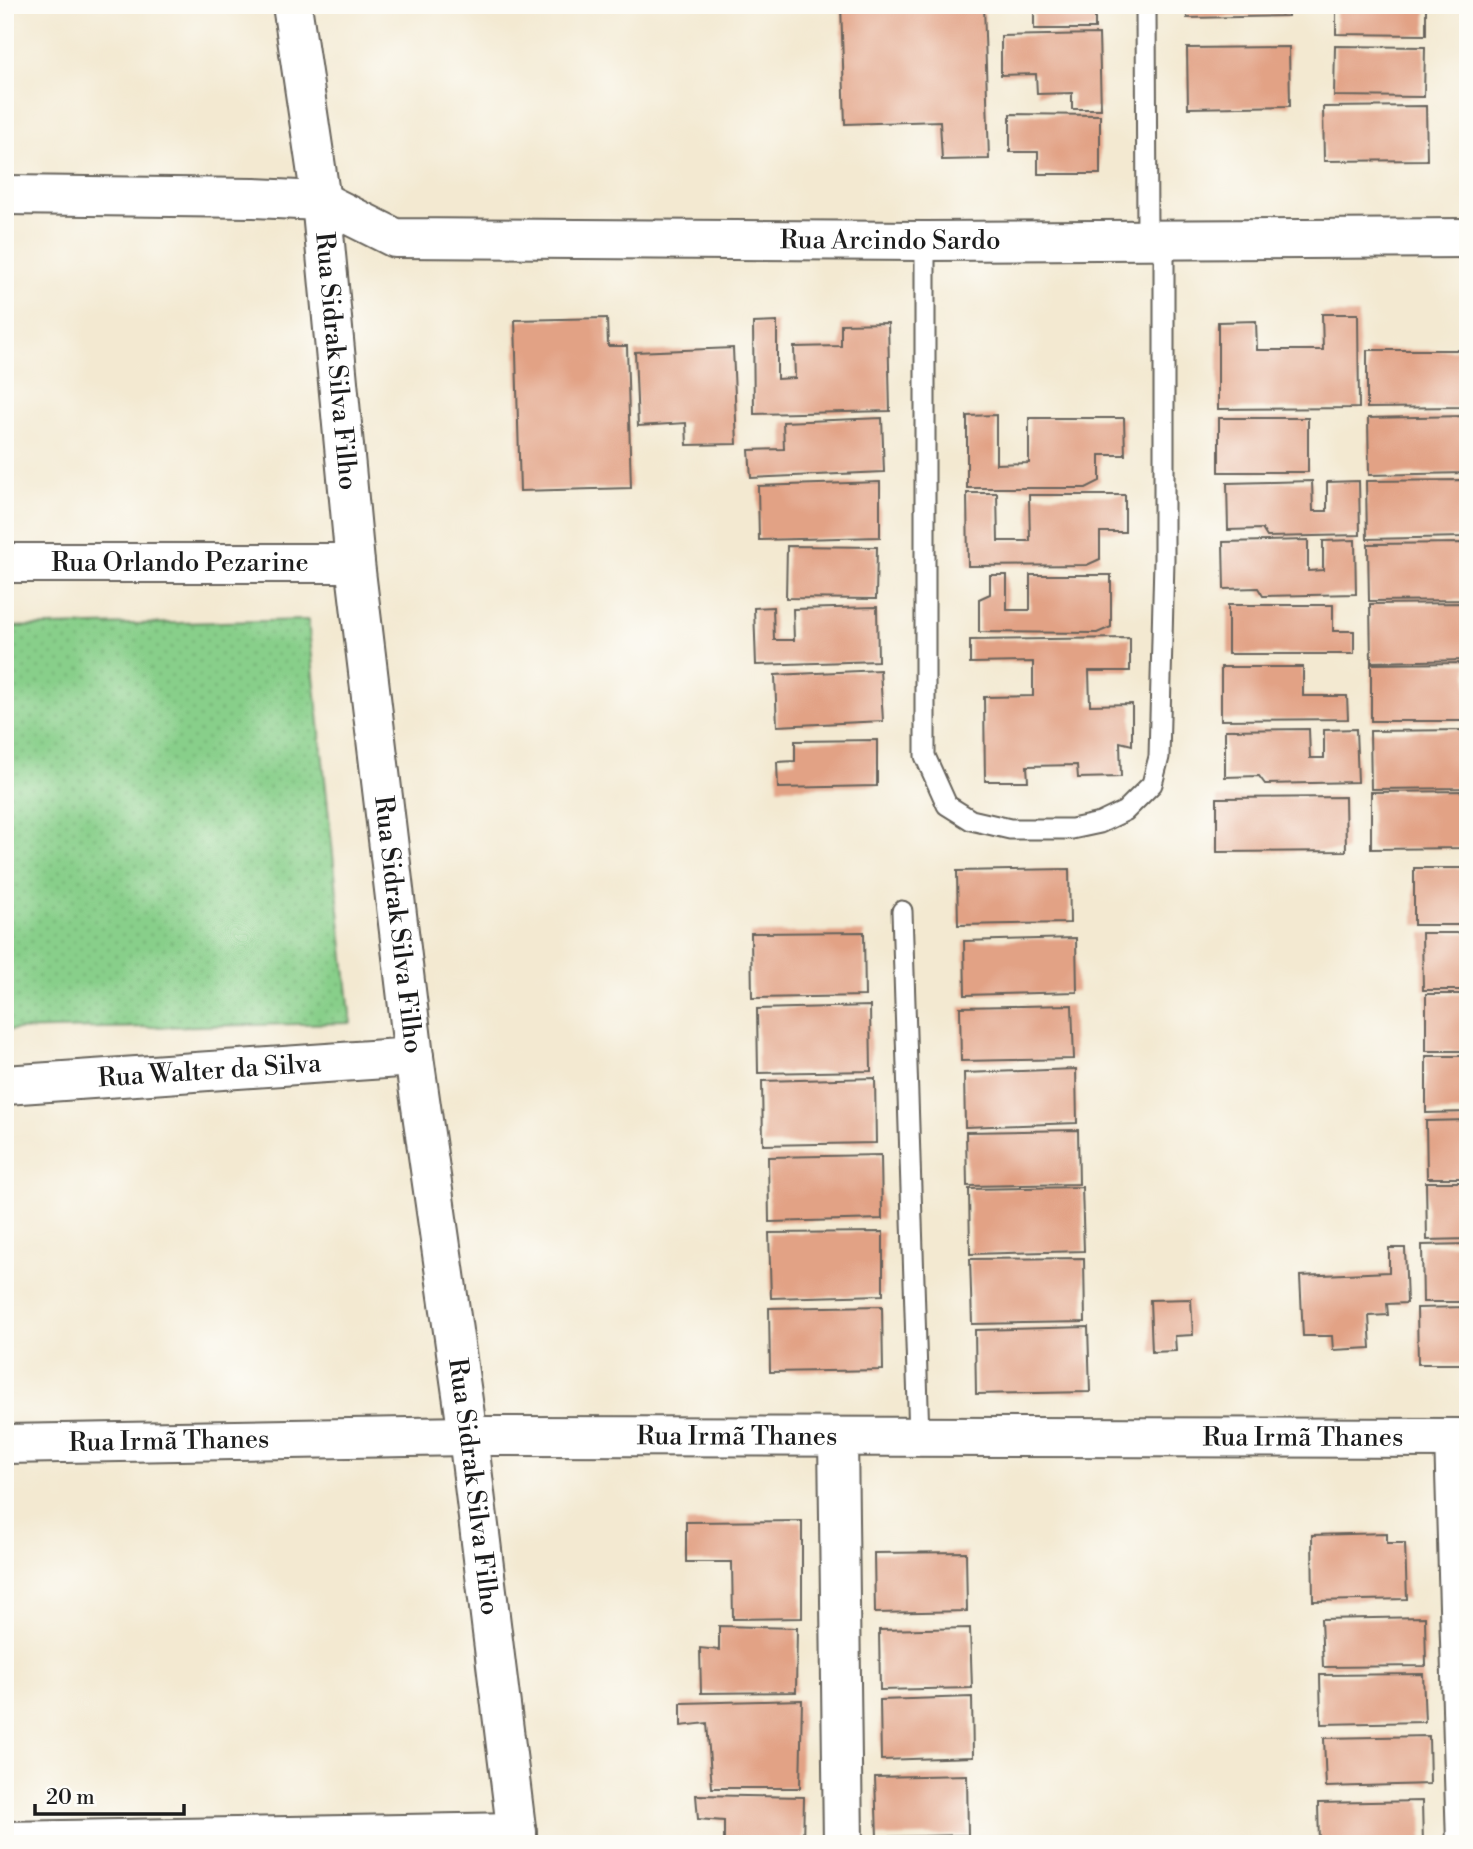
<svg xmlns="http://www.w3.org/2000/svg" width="1473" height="1849" viewBox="0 0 1473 1849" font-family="'Libre Bodoni',serif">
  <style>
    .park { fill: url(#park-dots); stroke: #527653; stroke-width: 2 }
    .building { fill: #e2a285 }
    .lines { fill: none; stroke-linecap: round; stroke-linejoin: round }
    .lane-casing { stroke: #67645b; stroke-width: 23 }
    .street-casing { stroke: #67645b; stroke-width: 42 }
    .secondary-casing { stroke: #67645b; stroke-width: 42 }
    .lane { stroke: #fff; stroke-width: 19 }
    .street { stroke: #fff; stroke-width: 38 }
    .secondary { stroke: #fff; stroke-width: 38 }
    .labels { text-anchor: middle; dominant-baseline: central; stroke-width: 5; stroke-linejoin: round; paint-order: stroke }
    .street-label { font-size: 26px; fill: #1c1c1c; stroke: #fdfcf7 }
  </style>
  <defs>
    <pattern id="park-dots" width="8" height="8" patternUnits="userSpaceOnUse" patternTransform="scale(1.75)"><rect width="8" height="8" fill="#88cf8a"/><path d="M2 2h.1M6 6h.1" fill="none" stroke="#75b176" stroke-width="1.8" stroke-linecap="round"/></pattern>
  </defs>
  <rect width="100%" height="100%" fill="#fdfcf7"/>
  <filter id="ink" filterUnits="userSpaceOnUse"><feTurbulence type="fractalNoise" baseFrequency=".0143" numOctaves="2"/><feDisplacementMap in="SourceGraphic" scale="14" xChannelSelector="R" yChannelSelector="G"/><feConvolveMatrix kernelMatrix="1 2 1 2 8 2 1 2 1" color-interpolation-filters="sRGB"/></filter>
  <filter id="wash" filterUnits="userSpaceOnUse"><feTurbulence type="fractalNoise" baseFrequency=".00686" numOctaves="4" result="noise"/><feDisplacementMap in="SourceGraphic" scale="28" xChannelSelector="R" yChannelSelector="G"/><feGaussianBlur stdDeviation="1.57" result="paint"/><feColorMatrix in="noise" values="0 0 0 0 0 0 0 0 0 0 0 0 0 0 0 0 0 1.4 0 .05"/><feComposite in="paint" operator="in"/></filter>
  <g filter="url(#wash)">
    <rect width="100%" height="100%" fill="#f3e9d1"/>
    <!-- park -->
    <path class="park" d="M 308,620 L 351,1023 L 5,1030 L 5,627 Z"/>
    <g id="blocks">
      <!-- building -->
      <path class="building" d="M 841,5 L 984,5 L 989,159 L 942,160 L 940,121 L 845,124 Z
        M 1034,5 L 1095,5 L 1095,29 L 1034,29 Z
        M 1186,5 L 1288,5 L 1288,16 L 1187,18 Z
        M 1336,5 L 1426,5 L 1426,35 L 1336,34 Z
        M 1099,34 L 1101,109 L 1072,109 L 1072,93 L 1037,94 L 1036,74 L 1001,75 L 1001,36 Z
        M 1335,46 L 1425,47 L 1424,97 L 1334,96 Z
        M 1289,47 L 1290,106 L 1188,108 L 1187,48 Z
        M 1426,106 L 1427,160 L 1324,161 L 1323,107 Z
        M 1010,114 L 1100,115 L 1100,174 L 1038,174 L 1038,152 L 1010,152 Z
        M 1322,314 L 1358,314 L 1359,408 L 1218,409 L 1218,322 L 1256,321 L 1257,350 L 1323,350 Z
        M 607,318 L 608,346 L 627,346 L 631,488 L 520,491 L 515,320 Z
        M 777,322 L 777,379 L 795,378 L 794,347 L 841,346 L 841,324 L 888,323 L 890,411 L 754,414 L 753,323 Z
        M 733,348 L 737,444 L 687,445 L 686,423 L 638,426 L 635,352 Z
        M 1367,350 L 1464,350 L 1464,407 L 1367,408 Z
        M 996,415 L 996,464 L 1029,463 L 1029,418 L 1124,418 L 1125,455 L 1100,455 L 1100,481 L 1086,488 L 967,488 L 967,416 Z
        M 1465,416 L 1466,473 L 1369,475 L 1368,418 Z
        M 882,418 L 884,472 L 751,478 L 749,450 L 784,449 L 783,422 Z
        M 1219,418 L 1308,418 L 1308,472 L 1219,472 Z
        M 1463,480 L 1464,537 L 1367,539 L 1366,481 Z
        M 1312,481 L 1313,511 L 1327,511 L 1327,482 L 1359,481 L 1360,535 L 1267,537 L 1262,529 L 1228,530 L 1227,483 Z
        M 880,482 L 880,537 L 759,540 L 758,486 Z
        M 967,493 L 997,493 L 998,541 L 1030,541 L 1029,495 L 1125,495 L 1125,532 L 1100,532 L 1100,559 L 1087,565 L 968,566 Z
        M 1308,540 L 1308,571 L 1323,570 L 1323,541 L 1355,540 L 1356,594 L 1263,596 L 1258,588 L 1224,589 L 1223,542 Z
        M 1465,543 L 1466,600 L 1369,601 L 1368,544 Z
        M 787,546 L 877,547 L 876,599 L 786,598 Z
        M 990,575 L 1007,575 L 1007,610 L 1030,610 L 1030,575 L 1111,575 L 1111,627 L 1097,633 L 979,632 L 979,599 L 990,594 Z
        M 1467,603 L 1467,660 L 1371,662 L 1370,604 Z
        M 1228,605 L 1333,605 L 1333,631 L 1354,631 L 1354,654 L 1228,654 Z
        M 773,607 L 774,640 L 794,640 L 793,609 L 877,607 L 878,661 L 756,665 L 754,608 Z
        M 1130,638 L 1130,671 L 1089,671 L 1090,705 L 1132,704 L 1132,745 L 1120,742 L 1121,777 L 1078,778 L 1077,765 L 1027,766 L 1028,781 L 985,781 L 984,697 L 1033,696 L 1033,662 L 970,663 L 970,640 Z
        M 1467,663 L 1468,721 L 1371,721 L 1371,664 Z
        M 1221,667 L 1303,667 L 1303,696 L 1347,696 L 1348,719 L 1221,720 Z
        M 880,670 L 883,721 L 777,726 L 775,675 Z
        M 1309,729 L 1310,758 L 1324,758 L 1324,730 L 1356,729 L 1358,782 L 1265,784 L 1259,776 L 1225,777 L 1225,730 Z
        M 1467,730 L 1467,788 L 1371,789 L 1370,731 Z
        M 877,740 L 877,786 L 778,788 L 777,762 L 795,761 L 795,741 Z
        M 1467,791 L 1468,848 L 1371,849 L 1371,792 Z
        M 1345,797 L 1346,851 L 1217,852 L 1217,798 Z
        M 1414,868 L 1468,868 L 1468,925 L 1414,925 Z
        M 1069,869 L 1070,923 L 958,925 L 957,871 Z
        M 864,932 L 865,996 L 752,998 L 751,933 Z
        M 1422,933 L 1468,933 L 1468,990 L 1423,990 Z
        M 1076,938 L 1077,992 L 965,995 L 964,941 Z
        M 1426,994 L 1468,994 L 1468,1051 L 1426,1051 Z
        M 1072,1005 L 1074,1059 L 961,1061 L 960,1007 Z
        M 870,1006 L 871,1071 L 758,1073 L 757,1009 Z
        M 1426,1056 L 1468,1056 L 1468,1112 L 1426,1113 Z
        M 1076,1069 L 1077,1123 L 965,1127 L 964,1073 Z
        M 875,1078 L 876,1143 L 763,1145 L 762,1081 Z
        M 1468,1120 L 1468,1178 L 1427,1178 L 1426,1121 Z
        M 1078,1130 L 1079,1184 L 967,1186 L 966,1132 Z
        M 881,1155 L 882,1219 L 769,1222 L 768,1157 Z
        M 1426,1182 L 1468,1182 L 1468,1239 L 1427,1240 Z
        M 1082,1187 L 1084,1251 L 970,1254 L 969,1189 Z
        M 883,1232 L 883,1295 L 771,1298 L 769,1233 Z
        M 1468,1244 L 1468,1302 L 1423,1302 L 1422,1245 Z
        M 1389,1248 L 1405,1248 L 1407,1303 L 1387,1304 L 1388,1315 L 1369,1316 L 1371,1348 L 1333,1350 L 1332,1336 L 1303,1336 L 1300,1276 L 1389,1272 Z
        M 1084,1258 L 1085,1322 L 972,1324 L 970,1259 Z
        M 1191,1299 L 1193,1335 L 1175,1336 L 1176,1351 L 1152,1352 L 1150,1300 Z
        M 882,1306 L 883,1370 L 770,1372 L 769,1308 Z
        M 1468,1307 L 1468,1364 L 1418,1364 L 1417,1308 Z
        M 1088,1327 L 1090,1392 L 976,1394 L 975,1330 Z
        M 802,1521 L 802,1618 L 733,1619 L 732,1562 L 686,1562 L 686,1522 Z
        M 1387,1533 L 1387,1543 L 1405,1543 L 1407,1599 L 1313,1601 L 1312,1535 Z
        M 966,1552 L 967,1611 L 875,1613 L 874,1553 Z
        M 1425,1617 L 1426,1666 L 1323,1667 L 1321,1619 Z
        M 719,1626 L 797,1628 L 796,1692 L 701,1693 L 700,1648 L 719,1650 Z
        M 970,1628 L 972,1688 L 880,1690 L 879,1630 Z
        M 1423,1674 L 1425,1722 L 1321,1724 L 1320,1675 Z
        M 972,1697 L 973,1757 L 881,1760 L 880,1700 Z
        M 802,1700 L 800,1788 L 712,1788 L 707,1723 L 681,1726 L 681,1703 Z
        M 1429,1736 L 1430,1784 L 1326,1787 L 1324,1738 Z
        M 967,1775 L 968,1835 L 877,1837 L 875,1777 Z
        M 696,1795 L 804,1797 L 803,1844 L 724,1844 L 724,1821 L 698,1819 Z
        M 1422,1801 L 1423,1844 L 1319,1844 L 1318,1803 Z"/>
    </g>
  </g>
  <g filter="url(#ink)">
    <use href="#blocks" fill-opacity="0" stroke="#67645b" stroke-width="2"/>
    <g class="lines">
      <!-- lane casing -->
      <g class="lane-casing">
        <path id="lane" d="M 1146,5 L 1147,238
          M 925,241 L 925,756 L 947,805 L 971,820 L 1010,829 L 1072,829 L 1100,823 L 1125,811 L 1152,784 L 1159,757 L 1164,560 L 1164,238
          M 902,911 L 919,1436"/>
      </g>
      <!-- street casing -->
      <g class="street-casing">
        <g id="street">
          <path id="s1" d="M 292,5 L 321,201 L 355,563 L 414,1057 L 468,1436 L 518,1844"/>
          <path id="s2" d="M 5,563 L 355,563"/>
          <path id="s3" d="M 5,1085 L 414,1057"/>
          <path d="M 838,1437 L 843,1844"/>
          <path d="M 1454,1438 L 1466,1844"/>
          <path id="s4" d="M 5,1444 L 468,1436 L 1468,1438"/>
          <path d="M 5,1841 L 517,1832"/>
        </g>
      </g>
      <!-- secondary casing -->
      <g class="secondary-casing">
        <g id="secondary">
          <path id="s5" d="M 5,195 L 254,198 L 321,201 L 395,238 L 925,241 L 1468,238"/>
        </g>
      </g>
      <!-- lane -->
      <use href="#lane" class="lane"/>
      <!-- street -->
      <use href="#street" class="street"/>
      <!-- secondary -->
      <use href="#secondary" class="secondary"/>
    </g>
  </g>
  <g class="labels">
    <!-- street labels -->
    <g class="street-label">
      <text stroke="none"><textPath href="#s5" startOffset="894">Rua Arcindo Sardo</textPath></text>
      <text stroke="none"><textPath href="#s1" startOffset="359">Rua Sidrak Silva Filho</textPath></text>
      <text stroke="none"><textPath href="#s2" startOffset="175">Rua Orlando Pezarine</textPath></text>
      <text stroke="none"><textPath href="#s1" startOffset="926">Rua Sidrak Silva Filho</textPath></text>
      <text stroke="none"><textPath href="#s3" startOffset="205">Rua Walter da Silva</textPath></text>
      <text stroke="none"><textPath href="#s4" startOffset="732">Rua Irmã Thanes</textPath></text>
      <text stroke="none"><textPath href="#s4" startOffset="1298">Rua Irmã Thanes</textPath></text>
      <text stroke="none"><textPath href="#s4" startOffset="164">Rua Irmã Thanes</textPath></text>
      <text stroke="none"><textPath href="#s1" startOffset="1493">Rua Sidrak Silva Filho</textPath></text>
    </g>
  </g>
  <!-- margin -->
  <rect width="1473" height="1849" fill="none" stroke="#fdfcf7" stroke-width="28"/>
  <!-- scale -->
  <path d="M35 1804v10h149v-10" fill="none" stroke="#1c1c1c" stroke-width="3.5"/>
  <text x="46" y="1804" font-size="21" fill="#1c1c1c" stroke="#fdfcf7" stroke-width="5" paint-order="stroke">20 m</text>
</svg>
